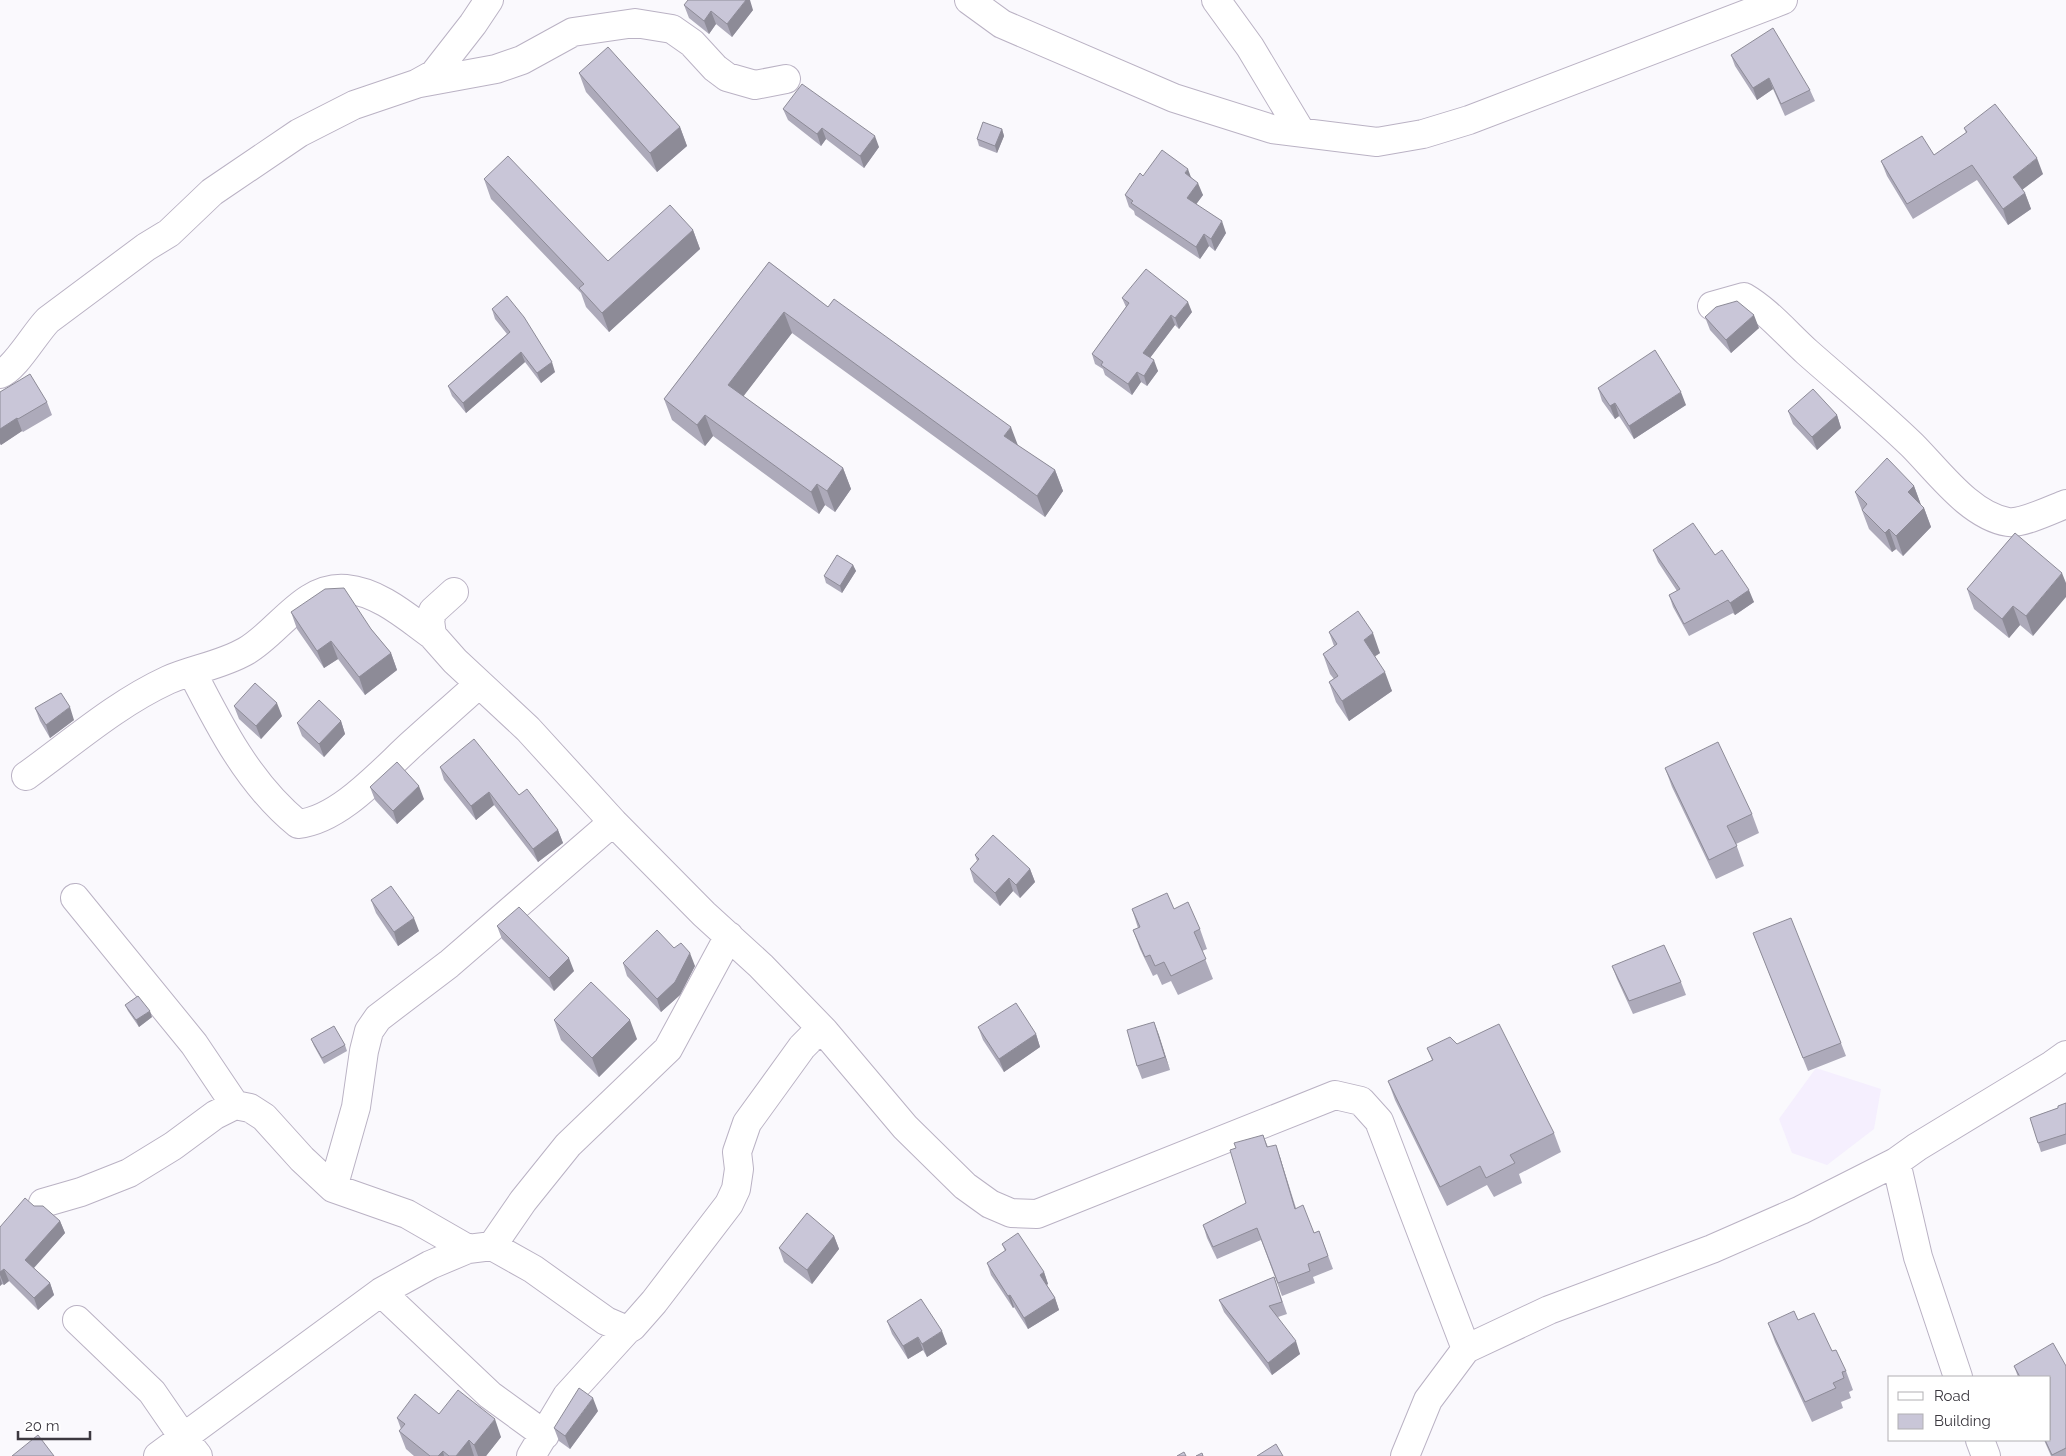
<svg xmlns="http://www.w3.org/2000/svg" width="2066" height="1456" viewBox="0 0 2066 1456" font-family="Raleway,sans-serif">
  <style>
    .built { fill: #f5effe }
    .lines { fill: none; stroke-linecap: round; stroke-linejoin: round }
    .minor-casing { stroke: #bab2c4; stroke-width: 30 }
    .minor { stroke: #fff; stroke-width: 28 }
    .wall { fill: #adaaba }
    .shaded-wall { fill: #8d8b97 }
    .building { fill: #c9c6d8; stroke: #8d8b97 }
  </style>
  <rect width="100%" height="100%" fill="#faf9fd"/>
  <!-- built -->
  <path class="built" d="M 1816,1068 L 1881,1089 L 1874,1129 L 1827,1165 L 1792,1153 L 1779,1119 Z"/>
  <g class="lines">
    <!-- minor casing -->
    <g class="minor-casing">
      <path id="minor" d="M 969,0 L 1002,24 L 1174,98 L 1272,129 L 1377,142 L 1423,134 L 1469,120 L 1783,0
        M 1216,0 L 1250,47 L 1301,132
        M 420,83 L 496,69 L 522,60 L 573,32 L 635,23 L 672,29 L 692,43 L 715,68 L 727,77 L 755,85 L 786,79
        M 1712,306 L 1744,297 C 1768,311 1786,333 1807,352 C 1842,383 1878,412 1912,445 C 1938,471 1970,516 2008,522 C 2022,524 2053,509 2066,504
        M 0,374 C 15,369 35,333 48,320 L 146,247 L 169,233 L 212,192 L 299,133 L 354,105 L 416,84 L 434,74 L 473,24 L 489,0
        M 454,592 L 433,611 L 430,620 L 432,635 L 455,661 L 528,729 L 613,822 L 704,914 L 761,966 L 824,1031 L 905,1127 L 965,1186 L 990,1204 L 1011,1213 L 1037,1214 L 1335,1095 L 1361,1101 L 1379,1121 L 1466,1349
        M 192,672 C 220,727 249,784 298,824 C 340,820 383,770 413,743 C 435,723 457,704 479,684
        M 26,776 C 72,743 116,704 168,680 C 193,669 222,665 246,651 C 279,632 304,585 346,589 C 379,592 407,617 432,635
        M 75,898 L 194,1044 L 235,1105
        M 1896,1162 L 1918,1257 L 1958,1377
        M 333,1188 L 356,1107 L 364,1051 L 369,1031 L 378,1018 L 449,964 L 613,822
        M 43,1203 L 81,1192 L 129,1173 L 173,1146 L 215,1115 L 235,1105 L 250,1108 L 264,1117 L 302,1159 L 333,1188 L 407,1214 L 468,1249
        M 492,1246 L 523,1201 L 568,1145 L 668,1049 L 729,936
        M 381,1292 L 490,1395 L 545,1435
        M 77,1320 L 152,1392 L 183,1437 L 198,1456
        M 1980,1440 L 1986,1456
        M 158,1456 L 381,1292 L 430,1265 L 468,1249 L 492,1246 L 533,1269 L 606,1321 L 627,1330 L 632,1327 L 654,1302 L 729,1204 L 736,1189 L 739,1169 L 737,1152 L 747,1123 L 802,1047 L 811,1038 L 824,1031
        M 531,1456 L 567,1396 L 627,1330
        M 1405,1456 L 1428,1400 L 1466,1349 L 1549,1310 L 1712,1249 L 1801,1210 L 1896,1162 L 1917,1147 L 2052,1065 L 2066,1055"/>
    </g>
    <!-- minor -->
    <use href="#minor" class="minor"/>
  </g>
  <!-- wall -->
  <path class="wall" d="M 684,5 L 753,10 L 732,37 L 716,24 L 709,34 L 689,18 Z
    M 1731,55 L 1810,90 L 1815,101 L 1785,116 L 1773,89 L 1757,100 L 1735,66 Z
    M 579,73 L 680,127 L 687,146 L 657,172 L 586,92 Z
    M 783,109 L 879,147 L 864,168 L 826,139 L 821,146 L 788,120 Z
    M 1964,128 L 2043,174 L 2022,190 L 2025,193 L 2031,209 L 2008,225 L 1977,180 L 1913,219 L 1887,176 L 1881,161 L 1934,155 L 1966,133 Z
    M 1002,129 L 1004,136 L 997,153 L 979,146 L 977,139 Z
    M 1143,176 L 1191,177 L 1203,195 L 1196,204 L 1226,233 L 1215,251 L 1209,246 L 1200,259 L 1135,215 L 1134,211 L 1129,207 L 1125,195 Z
    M 484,179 L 608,261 L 693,230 L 700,249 L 609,332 L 586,307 L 581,293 L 491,199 Z
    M 769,262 L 828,307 L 1017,445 L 1055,470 L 1063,491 L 1045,517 L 792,333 L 743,396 L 843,468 L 851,489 L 835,512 L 825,505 L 819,514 L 713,436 L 705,446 L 672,420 L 664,399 Z
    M 1122,298 L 1192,312 L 1179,329 L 1175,325 L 1150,358 L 1158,371 L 1147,386 L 1141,382 L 1132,395 L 1105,375 L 1103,369 L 1095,364 L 1092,354 L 1126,307 Z
    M 492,309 L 555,372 L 541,383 L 525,362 L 466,413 L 452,396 L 448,386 L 507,334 L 495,319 Z
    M 1705,317 L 1759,328 L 1731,353 L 1710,330 Z
    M 1598,388 L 1686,405 L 1634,439 L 1619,416 L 1615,419 L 1602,401 Z
    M 0,392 L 47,402 L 52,415 L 23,432 L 22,431 L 1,445 L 0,444 Z
    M 1788,411 L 1837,415 L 1841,428 L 1817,450 L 1793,424 Z
    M 1914,486 L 1921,505 L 1924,508 L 1931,527 L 1903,556 L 1896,549 L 1892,552 L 1869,529 L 1855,492 Z
    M 2015,533 L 2033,636 L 2020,625 L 2009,638 L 1974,609 L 1967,589 Z
    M 1653,550 L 1715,555 L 1754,602 L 1735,615 L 1733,613 L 1689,636 L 1673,607 L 1669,595 L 1677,591 L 1658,562 Z
    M 853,565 L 856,571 L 842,593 L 826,583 L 824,576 Z
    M 291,612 L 371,629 L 391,653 L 397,670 L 365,695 L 338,659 L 324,668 L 297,629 Z
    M 1329,632 L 1380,653 L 1375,656 L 1392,691 L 1349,721 L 1336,702 L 1329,682 L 1334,679 L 1330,674 L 1323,654 L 1334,646 Z
    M 234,706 L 282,716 L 261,739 L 239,719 Z
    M 35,708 L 74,720 L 50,738 L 40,721 Z
    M 341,721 L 345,734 L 324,757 L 302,736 L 297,723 Z
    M 440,767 L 519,795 L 558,830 L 563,843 L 538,862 L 494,805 L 476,820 L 444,780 Z
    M 1665,768 L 1752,814 L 1759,833 L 1736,844 L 1744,866 L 1716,879 L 1672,787 Z
    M 370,787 L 424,799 L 397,824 L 375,800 Z
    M 975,855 L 1030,869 L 1035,882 L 1020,898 L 1013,891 L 1000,906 L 974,882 L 970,869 L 977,861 Z
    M 371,900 L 419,931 L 398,946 L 376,913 Z
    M 1132,909 L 1174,909 L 1200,929 L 1207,949 L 1202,951 L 1213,979 L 1178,995 L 1171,981 L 1162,985 L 1157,974 L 1153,976 L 1140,949 L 1133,930 L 1138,928 Z
    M 497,926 L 574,971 L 554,991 L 502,939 Z
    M 1753,933 L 1841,1043 L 1846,1056 L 1808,1071 Z
    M 674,948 L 695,966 L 680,995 L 661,1012 L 627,976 L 623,963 Z
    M 1612,966 L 1681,982 L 1686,995 L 1633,1014 L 1617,979 Z
    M 125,1005 L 152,1017 L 139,1027 L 128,1011 Z
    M 554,1020 L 637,1039 L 599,1077 L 561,1040 Z
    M 1154,1022 L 1170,1070 L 1142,1079 L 1137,1066 Z
    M 978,1027 L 1036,1034 L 1040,1047 L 1004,1072 L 983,1040 Z
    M 311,1039 L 345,1045 L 347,1051 L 324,1064 L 314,1046 Z
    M 1427,1048 L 1554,1133 L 1561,1152 L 1519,1174 L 1522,1183 L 1494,1197 L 1487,1185 L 1447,1206 L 1395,1100 L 1388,1081 L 1432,1060 Z
    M 2066,1103 L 2066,1144 L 2041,1152 L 2030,1118 L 2058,1108 Z
    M 1263,1135 L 1268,1147 L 1280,1157 L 1296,1208 L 1314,1233 L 1319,1231 L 1333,1269 L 1313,1277 L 1315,1283 L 1282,1296 L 1261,1240 L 1217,1259 L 1207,1238 L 1203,1225 L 1246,1203 L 1236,1148 Z
    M 34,1206 L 60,1221 L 65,1233 L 34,1268 L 50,1283 L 54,1295 L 38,1310 L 9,1281 L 4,1285 L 2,1284 L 0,1286 L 0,1227 Z
    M 834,1236 L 839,1249 L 812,1284 L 784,1262 L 779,1248 Z
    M 1002,1244 L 1044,1272 L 1048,1284 L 1047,1285 L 1055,1298 L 1059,1310 L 1028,1329 L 1014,1307 L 1013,1308 L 991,1275 L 987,1263 L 1005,1251 Z
    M 1274,1277 L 1287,1314 L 1278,1317 L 1300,1354 L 1272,1375 L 1224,1312 L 1219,1300 Z
    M 1798,1320 L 1832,1351 L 1846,1371 L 1853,1390 L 1849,1392 L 1851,1398 L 1841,1402 L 1843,1408 L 1812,1422 L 1775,1342 L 1768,1323 Z
    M 887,1321 L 947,1344 L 927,1357 L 923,1350 L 908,1359 L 892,1334 Z
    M 2014,1366 L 2066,1366 L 2066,1456 L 2051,1456 L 2044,1440 L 2050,1440 L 2050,1377 L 2018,1377 Z
    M 598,1411 L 570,1449 L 559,1441 L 554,1428 Z
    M 439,1414 L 501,1437 L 486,1456 L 414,1456 L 406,1449 L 399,1431 L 401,1429 L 397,1418 Z"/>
  <!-- shaded-wall -->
  <path class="shaded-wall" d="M 746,0 L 750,0 L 753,10 L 732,37 L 727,24 Z
    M 711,11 L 716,24 L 709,34 L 704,21 Z
    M 1769,78 L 1773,89 L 1757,100 L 1753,88 Z
    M 680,127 L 687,146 L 657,172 L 650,153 Z
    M 822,128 L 826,139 L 821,146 L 817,134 Z
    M 1002,129 L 1004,136 L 997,153 L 995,146 Z
    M 875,136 L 879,147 L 864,168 L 860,156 Z
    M 2037,158 L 2043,174 L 2019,192 L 2013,177 Z
    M 1188,169 L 1192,180 L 1185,173 Z
    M 1198,183 L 1203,195 L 1192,210 L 1187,198 Z
    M 2025,193 L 2031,209 L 2008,225 L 2003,209 Z
    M 1222,221 L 1226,233 L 1215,251 L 1211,239 Z
    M 693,230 L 700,249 L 609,332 L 602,313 Z
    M 1204,234 L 1209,246 L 1200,259 L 1196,247 Z
    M 1188,302 L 1192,312 L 1179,329 L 1175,318 Z
    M 784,312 L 792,333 L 736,406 L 728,385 Z
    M 1171,315 L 1175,325 L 1146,363 L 1143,353 Z
    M 1754,315 L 1759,328 L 1731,353 L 1726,340 Z
    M 521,352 L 525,362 L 466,413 L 463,403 Z
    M 1154,360 L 1158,371 L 1147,386 L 1144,376 Z
    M 552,362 L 555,372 L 541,383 L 537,373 Z
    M 1137,372 L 1141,382 L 1132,395 L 1128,384 Z
    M 1681,392 L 1686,405 L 1634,439 L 1629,426 Z
    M 1615,403 L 1619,416 L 1615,419 L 1610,406 Z
    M 705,415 L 713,436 L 705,446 L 697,425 Z
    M 1837,415 L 1841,428 L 1817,450 L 1812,437 Z
    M 17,418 L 22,431 L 1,445 L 0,443 L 0,429 Z
    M 1011,427 L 1019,448 L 1004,436 Z
    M 843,468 L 851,489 L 835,512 L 827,491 Z
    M 1055,470 L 1063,491 L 1045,517 L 1037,496 Z
    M 817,484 L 825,505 L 819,514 L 811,492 Z
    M 1914,486 L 1921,505 L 1908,492 Z
    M 1924,508 L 1931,527 L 1903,556 L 1896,536 Z
    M 1889,529 L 1896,549 L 1892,552 L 1885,533 Z
    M 853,565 L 856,571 L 842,593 L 840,586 Z
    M 2062,573 L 2066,583 L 2066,597 L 2033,636 L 2026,616 Z
    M 1749,590 L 1754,602 L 1735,615 L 1730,603 Z
    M 2013,606 L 2020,625 L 2009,638 L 2002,619 Z
    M 1373,633 L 1380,653 L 1371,659 L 1364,640 Z
    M 331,641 L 338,659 L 324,668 L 317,651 Z
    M 391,653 L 397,670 L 365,695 L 359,677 Z
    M 1385,672 L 1392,691 L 1349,721 L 1342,701 Z
    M 277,703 L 282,716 L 261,739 L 256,726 Z
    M 70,707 L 74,720 L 50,738 L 46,725 Z
    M 341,721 L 345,734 L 324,757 L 319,744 Z
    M 419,786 L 424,799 L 397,824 L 393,811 Z
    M 489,792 L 494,805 L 476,820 L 471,806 Z
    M 558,830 L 563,843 L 538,862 L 533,849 Z
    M 1030,869 L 1035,882 L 1020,898 L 1016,885 Z
    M 1009,878 L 1013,891 L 1000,906 L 995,893 Z
    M 414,918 L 419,931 L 398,946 L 394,932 Z
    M 690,953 L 695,966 L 680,995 L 661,1012 L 657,999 Z
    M 569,958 L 574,971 L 554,991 L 549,978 Z
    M 150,1011 L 152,1017 L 139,1027 L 136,1020 Z
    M 630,1020 L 637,1039 L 599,1077 L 592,1058 Z
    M 1154,1022 L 1159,1035 L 1170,1070 L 1165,1057 Z
    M 1036,1034 L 1040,1047 L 1004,1072 L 999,1059 Z
    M 1276,1145 L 1280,1157 L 1299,1221 L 1295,1209 Z
    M 60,1221 L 65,1233 L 30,1272 L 25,1260 Z
    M 834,1236 L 839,1249 L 812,1284 L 807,1270 Z
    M 4,1269 L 9,1281 L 4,1285 L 0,1275 L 0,1272 Z
    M 1044,1272 L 1048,1284 L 1044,1286 L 1040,1275 Z
    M 0,1277 L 2,1284 L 0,1286 Z
    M 50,1283 L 54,1295 L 38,1310 L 34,1298 Z
    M 1010,1295 L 1014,1307 L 1013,1308 L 1008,1296 Z
    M 1055,1298 L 1059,1310 L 1028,1329 L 1024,1318 Z
    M 942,1331 L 947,1344 L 927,1357 L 922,1344 Z
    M 918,1337 L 923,1350 L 908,1359 L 903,1346 Z
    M 1296,1341 L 1300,1354 L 1272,1375 L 1268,1363 Z
    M 593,1398 L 598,1411 L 570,1449 L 565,1436 Z
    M 495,1419 L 501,1437 L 486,1456 L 478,1456 L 474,1445 Z
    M 469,1440 L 474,1456 L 456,1456 Z
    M 443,1451 L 444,1456 L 438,1456 Z"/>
  <!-- building -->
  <path class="building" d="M 688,0 L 746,0 L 727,24 L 711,11 L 704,21 L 684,5 Z
    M 1773,28 L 1810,90 L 1781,104 L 1769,78 L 1753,88 L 1731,55 Z
    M 608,47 L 680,127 L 650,153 L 579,73 Z
    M 802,84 L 875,136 L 860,156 L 822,128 L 817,134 L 783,109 Z
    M 1995,104 L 2037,158 L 2013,177 L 2025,193 L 2003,209 L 1972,165 L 1907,204 L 1881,161 L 1922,136 L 1934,155 L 1967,132 L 1964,128 Z
    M 983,122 L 1002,129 L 995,146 L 977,139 Z
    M 1162,150 L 1188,169 L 1185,173 L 1198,183 L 1187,198 L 1222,221 L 1211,239 L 1204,234 L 1196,247 L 1131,203 L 1133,201 L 1125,195 L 1140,173 L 1143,176 Z
    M 508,156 L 608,261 L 670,205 L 693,230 L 602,313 L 579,288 L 584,284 L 484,179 Z
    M 769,262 L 828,307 L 834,299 L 1011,427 L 1004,436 L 1055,470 L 1037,496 L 784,312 L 728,385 L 843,468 L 827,491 L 817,484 L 811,492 L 705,415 L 697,425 L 664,399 Z
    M 1146,269 L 1188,302 L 1175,318 L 1171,315 L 1143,353 L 1154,360 L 1144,376 L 1137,372 L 1128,384 L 1101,365 L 1103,362 L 1092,354 L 1129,303 L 1122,298 Z
    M 507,296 L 524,317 L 552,362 L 537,373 L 521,352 L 463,403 L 448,386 L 510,332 L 492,309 Z
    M 1737,301 L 1754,315 L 1726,340 L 1705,317 L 1716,307 Z
    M 1655,350 L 1681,392 L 1629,426 L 1615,403 L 1610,406 L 1598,388 Z
    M 30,374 L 47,402 L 18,419 L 17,418 L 0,429 L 0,392 Z
    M 1813,389 L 1837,415 L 1812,437 L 1788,411 Z
    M 1887,458 L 1914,486 L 1908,492 L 1924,508 L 1896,536 L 1889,529 L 1885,533 L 1862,510 L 1867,504 L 1855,492 Z
    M 1693,523 L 1715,555 L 1722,550 L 1749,590 L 1730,603 L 1728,600 L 1684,624 L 1669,595 L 1680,589 L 1653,550 Z
    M 2015,533 L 2062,573 L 2026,616 L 2013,606 L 2002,619 L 1967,589 Z
    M 837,555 L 853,565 L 840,586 L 824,576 Z
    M 344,588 L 371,629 L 391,653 L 359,677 L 331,641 L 317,651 L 291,612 L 325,589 Z
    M 1358,611 L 1373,633 L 1364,640 L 1385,672 L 1342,701 L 1329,682 L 1338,676 L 1323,654 L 1337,644 L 1329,632 Z
    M 255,683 L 277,703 L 256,726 L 234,706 Z
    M 61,693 L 70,707 L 46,725 L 35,708 Z
    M 319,700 L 341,721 L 319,744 L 297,723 Z
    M 474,739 L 519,795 L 527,789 L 558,830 L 533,849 L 489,792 L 471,806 L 440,767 Z
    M 1718,742 L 1752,814 L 1727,826 L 1737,846 L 1709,860 L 1665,768 Z
    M 397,762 L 419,786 L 393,811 L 370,787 Z
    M 993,835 L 1030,869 L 1016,885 L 1009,878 L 995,893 L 970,869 L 979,859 L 975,855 Z
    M 391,886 L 414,918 L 394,932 L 371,900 Z
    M 1167,893 L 1174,909 L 1188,902 L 1200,929 L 1194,932 L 1206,959 L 1171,976 L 1164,962 L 1155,966 L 1150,955 L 1145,957 L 1133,930 L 1140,927 L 1132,909 Z
    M 519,907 L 569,958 L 549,978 L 497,926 Z
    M 1791,918 L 1841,1043 L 1803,1058 L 1753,933 Z
    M 657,930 L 674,948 L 681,943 L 690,953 L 675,982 L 657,999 L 623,963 Z
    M 1664,945 L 1681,982 L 1629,1001 L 1612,966 Z
    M 591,982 L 630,1020 L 592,1058 L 554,1020 Z
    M 138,996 L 150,1011 L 136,1020 L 125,1005 Z
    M 1016,1003 L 1036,1034 L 999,1059 L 978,1027 Z
    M 1154,1022 L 1165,1057 L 1137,1066 L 1127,1030 Z
    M 1499,1024 L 1554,1133 L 1510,1155 L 1515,1163 L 1486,1178 L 1480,1166 L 1440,1187 L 1388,1081 L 1433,1060 L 1427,1048 L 1450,1037 L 1457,1044 Z
    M 334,1026 L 345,1045 L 322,1058 L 311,1039 Z
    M 2066,1103 L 2066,1134 L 2038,1143 L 2030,1118 L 2058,1108 L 2058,1106 Z
    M 1263,1135 L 1267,1147 L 1276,1145 L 1295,1209 L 1303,1205 L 1314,1233 L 1319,1231 L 1328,1256 L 1308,1264 L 1310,1271 L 1278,1283 L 1257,1228 L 1213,1247 L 1203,1225 L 1246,1203 L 1230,1150 L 1236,1148 L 1234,1143 Z
    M 25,1198 L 34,1206 L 43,1206 L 60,1221 L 25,1260 L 50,1283 L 34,1298 L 4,1269 L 0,1272 L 0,1227 Z
    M 807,1213 L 834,1236 L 807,1270 L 779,1248 Z
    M 1018,1233 L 1044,1272 L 1040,1275 L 1055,1298 L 1024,1318 L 1010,1295 L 1008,1296 L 987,1263 L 1006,1250 L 1002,1244 Z
    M 1274,1277 L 1282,1302 L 1269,1306 L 1296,1341 L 1268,1363 L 1219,1300 Z
    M 921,1299 L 942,1331 L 922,1344 L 918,1337 L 903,1346 L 887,1321 Z
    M 1794,1311 L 1798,1320 L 1814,1313 L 1832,1351 L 1836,1350 L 1846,1371 L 1842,1372 L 1844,1378 L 1833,1383 L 1836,1388 L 1805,1402 L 1768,1323 Z
    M 2053,1343 L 2066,1366 L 2066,1448 L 2052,1455 L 2045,1440 L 2050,1440 L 2050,1377 L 2020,1377 L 2014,1366 Z
    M 579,1388 L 593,1398 L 565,1436 L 554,1428 Z
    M 458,1390 L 495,1419 L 474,1445 L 469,1440 L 456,1456 L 449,1456 L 443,1451 L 438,1456 L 430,1456 L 399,1431 L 405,1424 L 397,1418 L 415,1394 L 439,1414 Z
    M 38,1435 L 54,1456 L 12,1456 Z
    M 1276,1444 L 1283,1456 L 1257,1456 Z
    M 1184,1452 L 1186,1456 L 1177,1456 Z
    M 1202,1453 L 1203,1456 L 1196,1456 Z"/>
  <!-- legend -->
  <rect x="1888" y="1376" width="162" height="65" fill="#ffffff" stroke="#b1b0b3"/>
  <rect x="1898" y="1392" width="25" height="8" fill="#ffffff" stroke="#b1b0b3"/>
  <text x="1934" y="1401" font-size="15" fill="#3c3940">Road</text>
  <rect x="1898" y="1414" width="25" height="15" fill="#c9c6d8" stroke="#b1b0b3"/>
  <text x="1934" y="1426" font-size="15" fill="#3c3940">Building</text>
  <!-- scale -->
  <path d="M18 1431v8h72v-8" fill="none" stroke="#3c3940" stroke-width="2.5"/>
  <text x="25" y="1431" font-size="15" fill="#3c3940" stroke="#ffffff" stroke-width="4" paint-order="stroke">20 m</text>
</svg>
